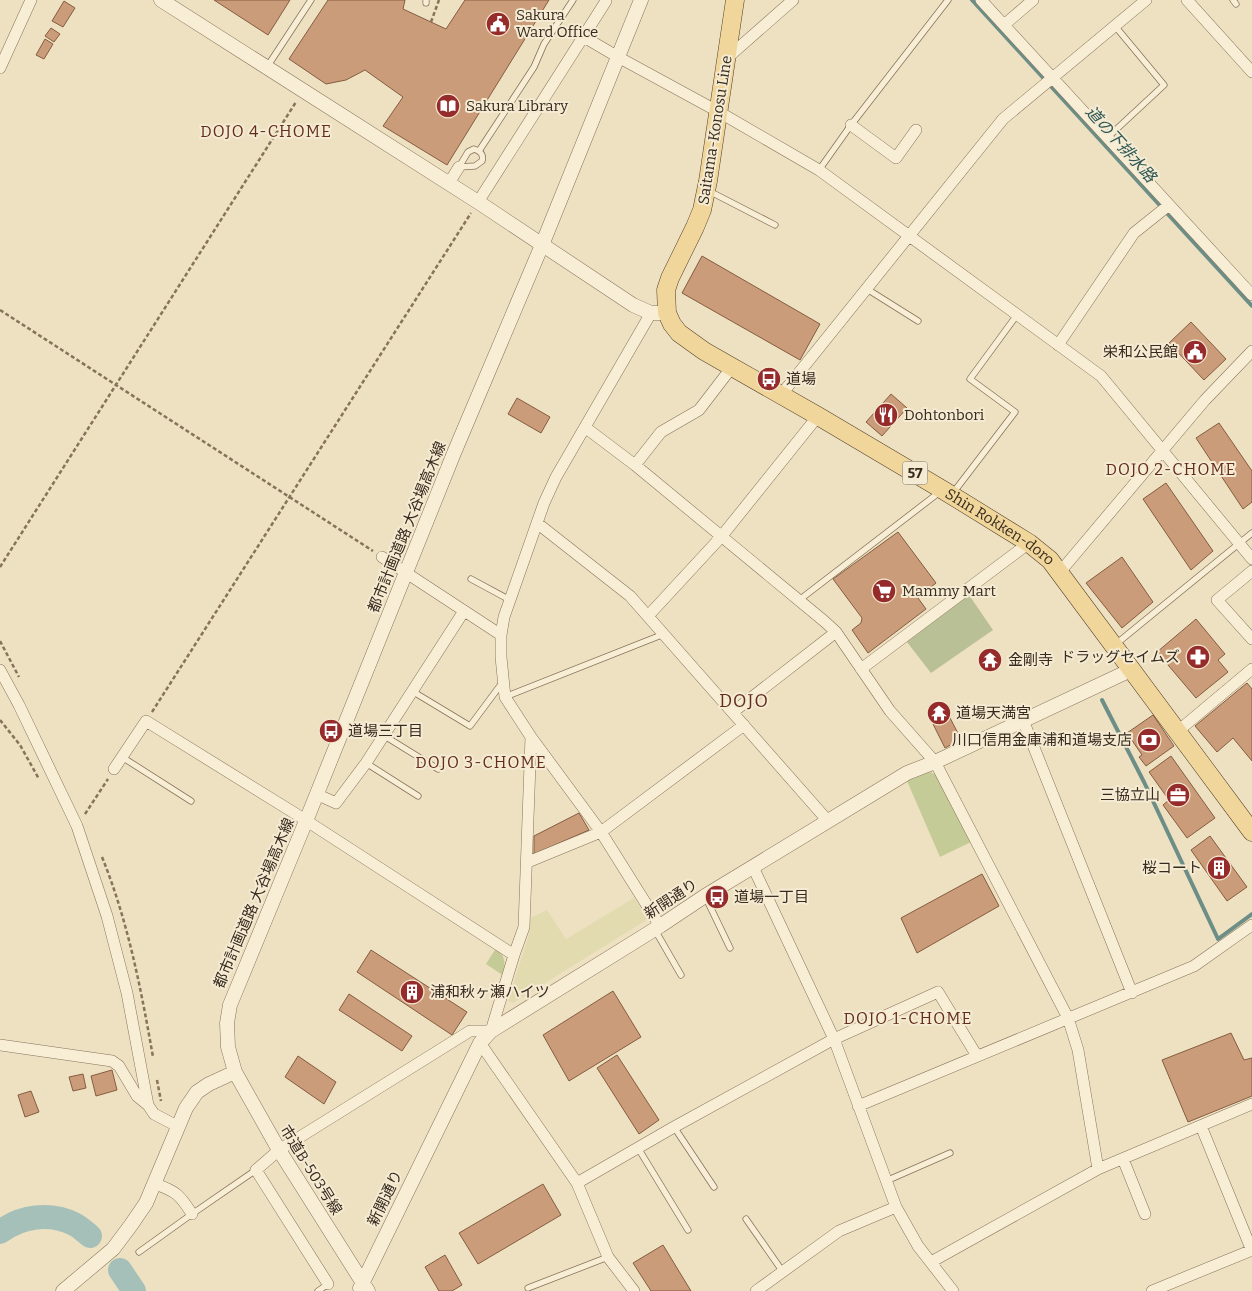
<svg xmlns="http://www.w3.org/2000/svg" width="1252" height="1291" viewBox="0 0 1252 1291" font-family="Bitter,'Noto Sans JP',serif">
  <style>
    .farmland { fill: #e3dbb0 }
    .green { fill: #c4cb96 }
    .cemetery { fill: #bac096 }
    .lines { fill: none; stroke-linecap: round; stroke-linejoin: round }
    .stream { stroke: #6c8e86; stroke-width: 4 }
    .river { stroke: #a5c0b8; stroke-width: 24 }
    .building { fill: #cb9c79; stroke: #855c40 }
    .service-casing { stroke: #87725a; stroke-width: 7 }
    .minor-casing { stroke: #87725a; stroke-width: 12 }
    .tertiary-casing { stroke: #87725a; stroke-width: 15 }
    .primary-casing { stroke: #54402e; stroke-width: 19 }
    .path { stroke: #87725a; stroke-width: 2.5; stroke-dasharray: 4 2.5; stroke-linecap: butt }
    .service { stroke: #f8eed5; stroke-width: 5.5 }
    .minor { stroke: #f8eed5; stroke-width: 11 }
    .tertiary { stroke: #f8eed5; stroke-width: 14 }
    .primary { stroke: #f0d69a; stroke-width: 18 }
    .labels { text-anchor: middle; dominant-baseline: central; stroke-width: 4; stroke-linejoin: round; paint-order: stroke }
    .shield { fill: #f5ebd2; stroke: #706454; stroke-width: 1 }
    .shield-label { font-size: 14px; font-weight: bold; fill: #372a1e }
    .poi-label { font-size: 15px; fill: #372a1e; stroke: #f5ebd2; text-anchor: start }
    .street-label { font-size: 15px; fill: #372a1e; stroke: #f5ebd2 }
    .neighbourhood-label { font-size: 16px; letter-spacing: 1px; fill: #632d1e; stroke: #f5ebd2 }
    .water-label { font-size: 16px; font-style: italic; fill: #2d5654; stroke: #f5ebd2 }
    .quarter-label { font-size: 18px; letter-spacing: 1px; fill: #632d1e; stroke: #f5ebd2 }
  </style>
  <rect width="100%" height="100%" fill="#ede1c2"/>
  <!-- farmland -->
  <path class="farmland" d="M 634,898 L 648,919 L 513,1003 L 508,1001 L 529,934 L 531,918 L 547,910 L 566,939 Z"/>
  <!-- green -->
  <path class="green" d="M 930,772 L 939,776 L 971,842 L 940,857 L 907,781 Z
    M 496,948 C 506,956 505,964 504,976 L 486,964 Z"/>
  <!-- cemetery -->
  <path class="cemetery" d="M 969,595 L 993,630 L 931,673 L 907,642 Z"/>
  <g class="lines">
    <!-- stream -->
    <path class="stream" d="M 972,0 L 1252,306
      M 1102,700 L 1144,782 L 1218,939 L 1252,914"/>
    <!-- river -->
    <path class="river" d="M 0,1232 C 21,1216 50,1212 74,1224 C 80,1227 85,1232 90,1236
      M 120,1270 L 134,1291"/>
  </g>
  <!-- building -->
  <path class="building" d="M 214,0 L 290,0 L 268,35 Z
    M 328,0 L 405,0 L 403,9 L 446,29 L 465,0 L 549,0 L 447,165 L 383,126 L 403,97 L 365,70 L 346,80 L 326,84 L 289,59 Z
    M 64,1 L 75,8 L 63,27 L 52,21 Z
    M 51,28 L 60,34 L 54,42 L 45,36 Z
    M 45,39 L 53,44 L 44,59 L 36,55 Z
    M 702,256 L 820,324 L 800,360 L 682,293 Z
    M 1191,322 L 1226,359 L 1204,380 L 1169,343 Z
    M 891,394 L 907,408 L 882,436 L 866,422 Z
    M 517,398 L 550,417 L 541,433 L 508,414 Z
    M 1219,423 L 1252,471 L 1252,502 L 1243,509 L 1196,438 Z
    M 1166,483 L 1213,551 L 1191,570 L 1143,499 Z
    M 898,532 L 936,583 L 918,598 L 926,609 L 868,653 L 852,630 L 861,623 L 862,618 L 833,579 Z
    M 1122,557 L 1153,602 L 1122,628 L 1086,583 Z
    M 1196,619 L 1225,654 L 1218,660 L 1228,672 L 1196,698 L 1157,652 Z
    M 1247,683 L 1252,689 L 1252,761 L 1233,738 L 1217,752 L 1195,726 Z
    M 943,705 L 946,712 L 944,714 L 945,716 L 936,720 L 931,710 Z
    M 1153,715 L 1174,746 L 1146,766 L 1139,757 L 1142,755 L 1127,733 Z
    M 949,716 L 961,739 L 945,748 L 933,724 Z
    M 1171,756 L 1215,818 L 1187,838 L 1163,805 L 1169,800 L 1149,772 Z
    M 579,813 L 589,830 L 534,854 L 534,836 Z
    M 1210,836 L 1247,887 L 1227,901 L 1191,850 Z
    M 982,874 L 999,906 L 917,953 L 901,918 Z
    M 371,950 L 467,1012 L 452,1035 L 357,972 Z
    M 613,991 L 641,1037 L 569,1081 L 543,1035 Z
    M 349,994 L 412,1036 L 402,1051 L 339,1010 Z
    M 1231,1033 L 1244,1060 L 1252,1058 L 1252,1096 L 1188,1122 L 1162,1060 Z
    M 617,1055 L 659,1120 L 639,1134 L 597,1068 Z
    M 298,1056 L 336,1082 L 324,1104 L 285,1077 Z
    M 112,1070 L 117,1090 L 96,1096 L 91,1076 Z
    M 83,1074 L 86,1088 L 73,1091 L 69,1077 Z
    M 31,1091 L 39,1112 L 25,1117 L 18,1095 Z
    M 543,1184 L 561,1215 L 478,1264 L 459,1233 Z
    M 663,1245 L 691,1291 L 651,1291 L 633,1263 Z
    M 445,1255 L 462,1285 L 452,1291 L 439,1291 L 425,1267 Z"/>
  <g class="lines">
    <!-- service casing -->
    <g class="service-casing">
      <path id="service" d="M 1233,0 L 1236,4
        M 426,3 L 426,0
        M 267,67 L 311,0
        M 1107,138 L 1164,85 L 1115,26
        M 474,149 C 480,151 484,154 482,161 L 475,166 L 459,167 L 468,152 Z
        M 479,151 L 534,67 L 544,44 L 573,0
        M 819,170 L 851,125 L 948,0
        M 707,190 L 775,225
        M 867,289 L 918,321
        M 953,493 L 1015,412 L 970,379 L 1017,315
        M 471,579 L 510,600
        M 798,601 L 941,491
        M 1116,644 L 1252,533
        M 412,691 L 470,726 L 502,683
        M 505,697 L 664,634
        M 383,735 L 438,769
        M 122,757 L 191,801
        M 366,763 L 418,796
        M 705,896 L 730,948
        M 655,930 L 681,975
        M 674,1127 L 714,1187
        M 638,1148 L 688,1230
        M 886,1181 L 950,1153
        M 746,1219 L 783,1272
        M 139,1252 L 192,1214 L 256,1170
        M 528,1288 L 608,1257
        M 318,1291 L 328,1284"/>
    </g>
    <!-- minor casing -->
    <g class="minor-casing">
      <path id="minor" d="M 981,0 L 1252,295
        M 1187,0 L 1252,72
        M 1004,25 L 1033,0
        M 584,37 L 618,57 L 719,112 L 819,170 L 1101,376 L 1252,559
        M 726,59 L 793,0
        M 0,68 L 31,0
        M 851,125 L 896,158 L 916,130
        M 449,183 L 459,167
        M 478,202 L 606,1
        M 1058,345 L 1134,233 L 1169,205
        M 781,395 L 1003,119 L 1146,0
        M 586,428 L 635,465 L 824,621 L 836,632 L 890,711 L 935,762 L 1068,1018 L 1078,1050 L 1098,1169
        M 635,465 L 661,432 L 699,410 L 732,367
        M 537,523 L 630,596 L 828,821
        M 382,557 L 501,635
        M 1252,571 L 1217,600 L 1252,639
        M 1060,572 L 1205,400 L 1252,351
        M 648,616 L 721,537 L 818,416
        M 861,669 L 1029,543
        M 0,670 L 19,705 L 77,826 L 107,916 L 127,993 L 148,1105 L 154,1114 L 179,1127
        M 733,712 L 836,632
        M 1023,720 L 1132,993
        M 1178,731 L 1252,669
        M 531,737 L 601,832 L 660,926
        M 114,769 L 146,721 L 296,814 L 514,955
        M 316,794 L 336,803 L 366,763 L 464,611
        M 528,862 L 601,832 L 744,725
        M 753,867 L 834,1039 L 896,1207 L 918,1246 L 953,1291
        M 480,1043 L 577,1183 L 608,1257 L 634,1291
        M 0,1045 L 112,1061 L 119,1066 L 137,1096 L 148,1105
        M 858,1106 L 1194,966 L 1252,925
        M 1201,1126 L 1252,1251
        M 1123,1159 L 1145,1214
        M 577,1183 L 674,1127 L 834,1039 L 938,992 L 977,1056
        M 155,1184 C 176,1191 180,1195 192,1214
        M 931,1262 L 1098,1169 L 1252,1104
        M 328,1284 L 256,1170 L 279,1150 L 470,1031 L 491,1031 L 514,955 L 524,927 L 531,737 L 505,697 L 501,657 L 501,635 L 504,617 L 544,503 L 556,477 L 651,313
        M 756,1291 L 839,1231 L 896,1207
        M 1152,1291 L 1252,1250"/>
    </g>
    <!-- tertiary casing -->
    <g class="tertiary-casing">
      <path id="tertiary" d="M 161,0 L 478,202 L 633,305 L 651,313 L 667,313
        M 360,1288 L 480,1043 L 491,1031 L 660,926 L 705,896 L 907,773 L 935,762 L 1133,669
        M 63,1291 L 113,1249 L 131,1225 L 146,1203 L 186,1108 L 197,1092 L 209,1084 L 235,1072
        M 368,1291 L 279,1150 L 235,1072 L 228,1047 L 227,1023 L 230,1005 L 306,821 L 454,453 L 542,245 L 641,0"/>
    </g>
    <!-- primary casing -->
    <g class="primary-casing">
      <g id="primary">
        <path id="s1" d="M 735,0 L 708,181 L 702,210 L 695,227 L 670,278 L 666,290 L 667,313 L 672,324 L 679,333 L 704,351 L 732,367 L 818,416 L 943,490 L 1029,543 L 1050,560 L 1252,832"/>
      </g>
    </g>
    <!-- path -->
    <path class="path" d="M 431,22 L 439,0
      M 0,310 L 373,551
      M 0,567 L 296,102
      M 0,641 L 19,677
      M 152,712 L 471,213
      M 0,720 L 20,745 L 39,779
      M 85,814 L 108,779
      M 102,857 C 128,921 141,989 153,1057
      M 157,1080 L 161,1101"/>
    <!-- service -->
    <use href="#service" class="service"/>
    <!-- minor -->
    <use href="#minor" class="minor"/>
    <!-- tertiary -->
    <use href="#tertiary" class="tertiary"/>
    <!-- primary -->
    <use href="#primary" class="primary"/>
  </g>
  <!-- icons -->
  <defs>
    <g id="civic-disc" transform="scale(1.25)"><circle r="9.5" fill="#952b2b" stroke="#f5ebd2"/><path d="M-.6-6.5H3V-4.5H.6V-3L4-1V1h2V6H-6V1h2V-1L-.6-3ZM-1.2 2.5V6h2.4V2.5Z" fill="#fff"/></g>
    <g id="library-disc" transform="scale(1.25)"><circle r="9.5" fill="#952b2b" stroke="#f5ebd2"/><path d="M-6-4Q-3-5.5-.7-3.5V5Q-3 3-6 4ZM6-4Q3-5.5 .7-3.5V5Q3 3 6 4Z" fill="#fff"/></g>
    <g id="bus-disc" transform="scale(1.25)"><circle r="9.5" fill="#952b2b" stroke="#f5ebd2"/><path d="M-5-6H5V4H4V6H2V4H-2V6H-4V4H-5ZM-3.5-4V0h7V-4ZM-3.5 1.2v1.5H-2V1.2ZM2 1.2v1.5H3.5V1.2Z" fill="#fff"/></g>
    <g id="restaurant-disc" transform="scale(1.25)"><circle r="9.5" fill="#952b2b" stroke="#f5ebd2"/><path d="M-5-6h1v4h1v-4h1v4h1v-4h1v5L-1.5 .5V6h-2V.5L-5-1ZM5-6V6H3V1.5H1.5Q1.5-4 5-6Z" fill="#fff"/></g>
    <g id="supermarket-disc" transform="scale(1.25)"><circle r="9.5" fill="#952b2b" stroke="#f5ebd2"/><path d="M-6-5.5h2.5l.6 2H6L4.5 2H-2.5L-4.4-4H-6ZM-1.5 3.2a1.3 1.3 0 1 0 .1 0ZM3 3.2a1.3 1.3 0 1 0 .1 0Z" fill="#fff"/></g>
    <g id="pharmacy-disc" transform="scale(1.25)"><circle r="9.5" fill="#952b2b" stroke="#f5ebd2"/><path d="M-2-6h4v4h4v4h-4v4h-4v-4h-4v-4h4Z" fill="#fff"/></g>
    <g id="temple-disc" transform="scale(1.25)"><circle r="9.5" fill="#952b2b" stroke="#f5ebd2"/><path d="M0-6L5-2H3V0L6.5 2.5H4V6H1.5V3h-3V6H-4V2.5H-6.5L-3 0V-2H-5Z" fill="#fff"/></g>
    <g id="bank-disc" transform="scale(1.25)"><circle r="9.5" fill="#952b2b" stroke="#f5ebd2"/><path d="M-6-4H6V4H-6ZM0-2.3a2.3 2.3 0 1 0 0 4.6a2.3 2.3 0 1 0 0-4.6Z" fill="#fff"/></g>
    <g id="office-disc" transform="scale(1.25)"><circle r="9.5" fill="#952b2b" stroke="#f5ebd2"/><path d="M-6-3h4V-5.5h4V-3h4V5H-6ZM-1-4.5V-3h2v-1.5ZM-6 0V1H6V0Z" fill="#fff"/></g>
    <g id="building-disc" transform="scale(1.25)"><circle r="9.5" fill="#952b2b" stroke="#f5ebd2"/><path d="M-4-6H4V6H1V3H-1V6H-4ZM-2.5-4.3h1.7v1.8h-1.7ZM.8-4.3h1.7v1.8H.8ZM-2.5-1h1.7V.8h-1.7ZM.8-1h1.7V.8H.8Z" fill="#fff"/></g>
  </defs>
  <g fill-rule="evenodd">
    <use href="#civic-disc" x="498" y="24"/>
    <use href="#library-disc" x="448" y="106"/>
    <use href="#civic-disc" x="1195" y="352"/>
    <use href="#bus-disc" x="769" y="379"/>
    <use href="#restaurant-disc" x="886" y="415"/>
    <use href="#supermarket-disc" x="884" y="591"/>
    <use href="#pharmacy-disc" x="1198" y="657"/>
    <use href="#temple-disc" x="990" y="660"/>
    <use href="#temple-disc" x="939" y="713"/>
    <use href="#bus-disc" x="331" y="731"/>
    <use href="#bank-disc" x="1149" y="740"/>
    <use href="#office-disc" x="1178" y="795"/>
    <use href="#building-disc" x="1219" y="868"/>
    <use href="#bus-disc" x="717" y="897"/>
    <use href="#building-disc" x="412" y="992"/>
  </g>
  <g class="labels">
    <!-- shield labels -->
    <rect class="shield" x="902.5" y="461.5" width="25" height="23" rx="4"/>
    <g class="shield-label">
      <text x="915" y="473">57</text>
    </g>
    <!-- poi labels -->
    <g class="poi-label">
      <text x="516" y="15">Sakura<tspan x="516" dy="17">Ward Office</tspan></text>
      <text x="466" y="106">Sakura Library</text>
      <text x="1178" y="352" text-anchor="end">栄和公民館</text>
      <text x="786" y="379">道場</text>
      <text x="904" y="415">Dohtonbori</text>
      <text x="902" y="591">Mammy Mart</text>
      <text x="1180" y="657" text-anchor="end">ドラッグセイムズ</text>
      <text x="1008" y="660">金剛寺</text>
      <text x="956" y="713">道場天満宮</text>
      <text x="348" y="731">道場三丁目</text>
      <text x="1132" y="740" text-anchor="end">川口信用金庫浦和道場支店</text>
      <text x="1160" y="795" text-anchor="end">三協立山</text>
      <text x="1202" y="868" text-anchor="end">桜コート</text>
      <text x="734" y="897">道場一丁目</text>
      <text x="430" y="992">浦和秋ヶ瀬ハイツ</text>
    </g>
    <!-- street labels -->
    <g class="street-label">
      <text transform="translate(715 130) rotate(-81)">Saitama-Konosu Line</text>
      <text transform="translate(407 527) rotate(-68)">都市計画道路 大谷場高木線</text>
      <text stroke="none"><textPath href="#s1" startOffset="722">Shin Rokken-doro</textPath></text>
      <text transform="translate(671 899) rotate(-33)">新開通り</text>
      <text transform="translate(254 903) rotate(-67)">都市計画道路 大谷場高木線</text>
      <text transform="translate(311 1170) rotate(58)">市道B-503号線</text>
      <text transform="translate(385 1198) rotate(-64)">新開通り</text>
    </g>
    <!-- neighbourhood labels -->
    <g class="neighbourhood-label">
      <text x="266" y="131">DOJO 4-CHOME</text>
      <text x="1171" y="469">DOJO 2-CHOME</text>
      <text x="481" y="762">DOJO 3-CHOME</text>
      <text x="908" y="1018">DOJO 1-CHOME</text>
    </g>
    <!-- water labels -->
    <g class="water-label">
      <text transform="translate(1121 144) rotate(48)">道の下排水路</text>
    </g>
    <!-- quarter labels -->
    <g class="quarter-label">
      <text x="744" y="701">DOJO</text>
    </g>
  </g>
</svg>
